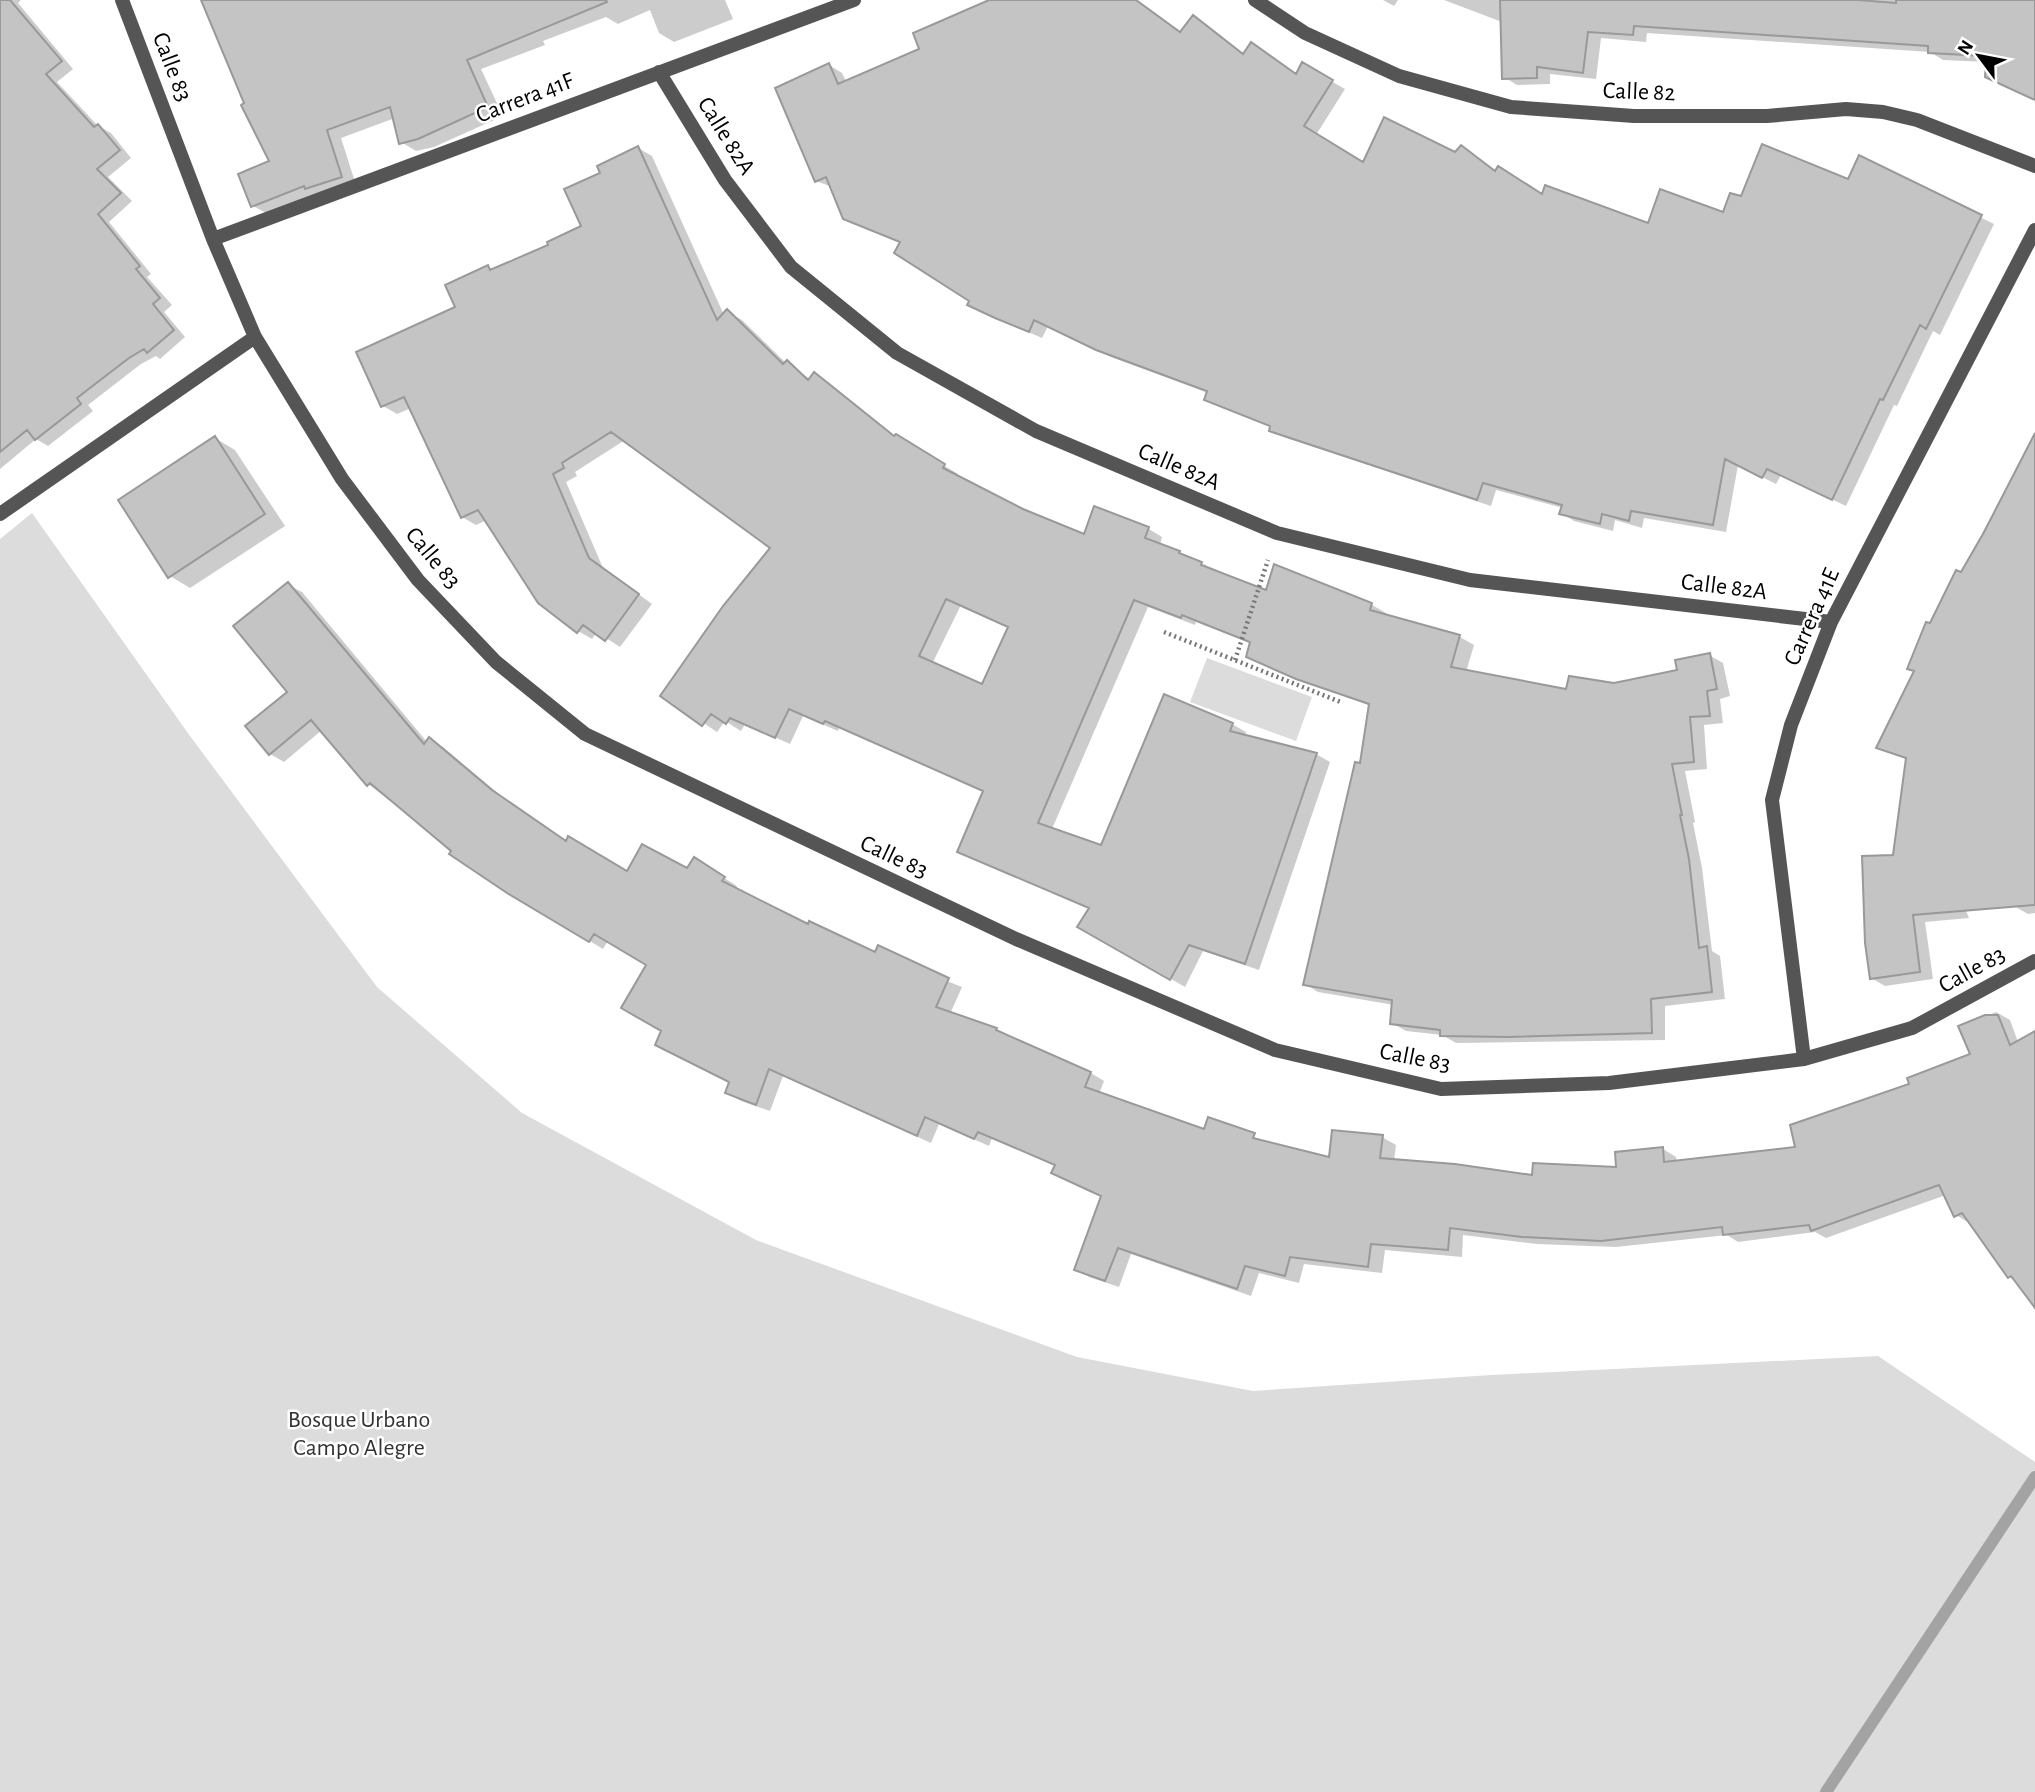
<svg xmlns="http://www.w3.org/2000/svg" width="2035" height="1792" viewBox="0 0 2035 1792" font-family="'Alegreya Sans',sans-serif">
  <style>
    .green { fill: #dcdcdc }
    .shadow { fill: #0003; fill-rule: evenodd }
    .lines { fill: none; stroke-linecap: round; stroke-linejoin: round }
    .stream { stroke: #a3a3a3; stroke-width: 12 }
    .building { fill: #c4c4c4; stroke: #999; stroke-width: 2; fill-rule: evenodd }
    .path { stroke: #777; stroke-width: 4.5; stroke-dasharray: 2 3.5; stroke-linecap: butt }
    .street { stroke: #555; stroke-width: 14 }
    .labels { text-anchor: middle; dominant-baseline: central; stroke-width: 5; stroke-linejoin: round; paint-order: stroke }
    .street-label { font-size: 24px; fill: #000; stroke: #fff }
    .park-label { font-size: 24px; fill: #333; stroke: #fff }
  </style>
  <rect width="100%" height="100%" fill="#fff"/>
  <!-- green -->
  <path class="green" d="M 32,513 L 190,736 L 377,987 L 522,1113 L 756,1240 L 1077,1357 L 1253,1391 L 1491,1375 L 1878,1356 L 2035,1462 L 2035,1792 L 0,1792 L 0,539 Z
    M 1207,658 L 1312,697 L 1296,741 L 1190,702 Z"/>
  <!-- shadow -->
  <path class="shadow" d="M 0,0 L 21,0 L 18,3 L 73,69 L 57,82 L 98,126 L 111,133 L 131,158 L 108,177 L 132,201 L 109,222 L 151,274 L 147,277 L 172,305 L 164,312 L 185,337 L 160,359 L 156,356 L 141,364 L 88,405 L 93,411 L 48,446 L 36,439 L 0,469 Z
    M 203,0 L 725,0 L 733,19 L 674,42 L 659,33 L 650,10 L 618,24 L 606,17 L 543,41 L 545,45 L 481,69 L 503,116 L 434,147 L 416,151 L 401,142 L 395,118 L 341,138 L 356,185 L 268,214 L 253,206 L 271,162 Z
    M 995,0 L 1136,2 L 1181,33 L 1206,25 L 1244,55 L 1252,44 L 1297,75 L 1303,65 L 1345,89 L 1316,135 L 1364,164 L 1455,154 L 1461,147 L 1497,172 L 1543,196 L 1649,225 L 1724,214 L 1742,199 L 1849,181 L 1860,158 L 1994,224 L 1940,335 L 1933,331 L 1897,406 L 1894,405 L 1846,506 L 1781,475 L 1776,484 L 1738,465 L 1726,532 L 1644,518 L 1642,528 L 1615,520 L 1613,531 L 1574,521 L 1561,513 L 1563,508 L 1496,490 L 1491,506 L 1284,437 L 1272,427 L 1206,399 L 1208,393 L 1111,357 L 1048,326 L 1042,338 L 982,312 L 902,243 L 845,217 L 832,187 L 816,181 L 829,65 L 842,73 L 847,83 L 922,50 Z
    M 1383,0 L 1398,0 L 1394,6 Z
    M 1444,0 L 2035,0 L 2035,99 L 1987,62 L 1943,60 L 1930,52 L 1647,33 L 1646,42 L 1601,38 L 1596,79 L 1550,74 L 1550,84 L 1517,85 L 1504,77 L 1502,22 Z
    M 638,148 L 652,156 L 724,315 L 728,312 L 742,320 L 786,363 L 810,379 L 814,374 L 828,382 L 896,437 L 958,474 L 956,477 L 1022,510 L 1085,536 L 1095,508 L 1149,529 L 1162,537 L 1160,545 L 1267,592 L 1276,566 L 1372,605 L 1386,613 L 1385,616 L 1460,637 L 1474,645 L 1466,672 L 1568,691 L 1614,685 L 1680,671 L 1709,655 L 1723,663 L 1730,696 L 1720,699 L 1723,723 L 1704,725 L 1707,769 L 1685,771 L 1695,822 L 1693,823 L 1702,868 L 1712,951 L 1720,956 L 1725,999 L 1665,1006 L 1665,1040 L 1456,1043 L 1442,1035 L 1406,1031 L 1392,1023 L 1394,1005 L 1318,992 L 1305,984 L 1362,765 L 1371,706 L 1262,664 L 1248,656 L 1252,644 L 1196,622 L 1195,625 L 1148,607 L 1052,829 L 1102,847 L 1232,724 L 1246,732 L 1245,736 L 1316,754 L 1330,762 L 1259,970 L 1203,951 L 1185,987 L 1079,926 L 1090,909 L 960,852 L 984,792 L 839,728 L 838,731 L 803,716 L 790,744 L 745,724 L 741,731 L 725,721 L 717,732 L 663,696 L 773,547 L 625,440 L 575,472 L 577,476 L 566,482 L 603,568 L 652,604 L 620,647 L 597,632 L 592,639 L 578,631 L 487,520 L 476,525 L 462,517 L 411,408 L 397,414 L 383,406 L 488,267 L 494,270 L 550,246 L 583,227 L 602,174 ZM 961,605 L 1010,627 L 983,686 L 932,664 Z
    M 215,438 L 235,450 L 285,526 L 190,588 L 170,576 Z
    M 2035,439 L 2035,913 L 2028,914 L 2014,906 L 1925,809 L 1969,918 L 1925,922 L 1933,979 L 1885,986 L 1871,978 L 1894,856 L 1908,760 L 1878,747 L 1916,671 L 1931,625 Z
    M 288,585 L 302,592 L 427,742 L 429,740 L 443,747 L 506,800 L 567,842 L 628,873 L 708,868 L 737,886 L 735,890 L 808,926 L 962,987 L 950,1014 L 996,1030 L 1091,1073 L 1104,1081 L 1099,1094 L 1205,1131 L 1209,1119 L 1268,1143 L 1330,1159 L 1382,1137 L 1396,1145 L 1394,1161 L 1534,1177 L 1618,1169 L 1663,1149 L 1676,1157 L 1677,1163 L 1797,1149 L 1972,1055 L 1961,1027 L 1996,1012 L 2010,1020 L 2018,1042 L 2035,1033 L 2035,1304 L 2017,1282 L 2009,1277 L 1969,1223 L 1956,1215 L 1946,1195 L 1826,1238 L 1815,1232 L 1738,1242 L 1727,1235 L 1616,1247 L 1537,1244 L 1463,1235 L 1462,1257 L 1385,1250 L 1382,1273 L 1304,1264 L 1299,1283 L 1259,1273 L 1251,1296 L 1131,1254 L 1119,1287 L 1089,1277 L 1076,1269 L 1103,1196 L 1057,1166 L 992,1138 L 989,1146 L 939,1124 L 931,1143 L 783,1076 L 770,1111 L 741,1101 L 727,1093 L 731,1082 L 663,1030 L 648,965 L 608,941 L 603,949 L 508,892 L 368,784 L 322,730 L 284,762 L 270,754 L 290,692 Z"/>
  <g class="lines">
    <!-- stream -->
    <path class="stream" d="M 1826,1792 L 2035,1477"/>
  </g>
  <!-- building -->
  <path class="building" d="M 0,0 L 10,0 L 62,61 L 46,74 L 94,127 L 98,124 L 120,150 L 97,169 L 121,193 L 98,214 L 140,266 L 136,269 L 160,298 L 153,304 L 174,330 L 147,353 L 144,349 L 129,358 L 77,398 L 81,404 L 35,440 L 27,430 L 0,452 Z
    M 201,0 L 606,0 L 607,2 L 467,60 L 488,107 L 418,139 L 399,144 L 390,107 L 327,130 L 342,177 L 305,189 L 304,186 L 251,207 L 238,174 L 269,161 L 241,105 L 244,103 Z
    M 989,0 L 1136,0 L 1180,32 L 1193,15 L 1243,54 L 1251,42 L 1296,74 L 1302,62 L 1333,80 L 1304,126 L 1363,162 L 1384,117 L 1455,152 L 1461,145 L 1495,171 L 1498,166 L 1542,194 L 1545,185 L 1648,223 L 1660,189 L 1723,212 L 1730,193 L 1741,196 L 1762,144 L 1848,179 L 1859,155 L 1982,215 L 1926,329 L 1920,325 L 1883,400 L 1880,399 L 1832,500 L 1767,469 L 1762,478 L 1725,459 L 1713,525 L 1631,511 L 1629,521 L 1602,514 L 1600,524 L 1559,514 L 1562,505 L 1483,483 L 1477,500 L 1269,431 L 1270,426 L 1204,400 L 1207,391 L 1096,350 L 1034,320 L 1029,332 L 995,318 L 967,305 L 969,301 L 894,253 L 900,242 L 843,219 L 826,177 L 815,182 L 775,88 L 829,63 L 838,84 L 919,49 L 913,33 Z
    M 1500,0 L 1858,0 L 1896,3 L 1896,0 L 2035,0 L 2035,100 L 1985,77 L 1986,56 L 1928,53 L 1928,46 L 1634,26 L 1633,35 L 1588,32 L 1583,73 L 1537,67 L 1537,78 L 1502,79 Z
    M 638,146 L 717,320 L 727,309 L 783,364 L 787,360 L 808,380 L 814,372 L 894,436 L 896,434 L 945,464 L 943,468 L 1023,509 L 1084,534 L 1094,506 L 1149,527 L 1145,538 L 1180,551 L 1179,553 L 1202,562 L 1201,565 L 1266,590 L 1274,564 L 1372,603 L 1370,610 L 1460,635 L 1451,667 L 1566,689 L 1569,676 L 1614,683 L 1677,670 L 1675,660 L 1710,653 L 1717,689 L 1707,691 L 1710,716 L 1690,717 L 1694,762 L 1672,764 L 1682,815 L 1680,815 L 1689,859 L 1699,948 L 1707,946 L 1712,992 L 1651,999 L 1652,1033 L 1508,1037 L 1440,1036 L 1440,1030 L 1390,1024 L 1392,1000 L 1303,985 L 1355,762 L 1360,763 L 1369,704 L 1296,679 L 1246,657 L 1250,642 L 1182,615 L 1181,618 L 1134,600 L 1038,823 L 1101,845 L 1164,694 L 1233,723 L 1230,731 L 1317,753 L 1245,964 L 1189,945 L 1170,980 L 1077,927 L 1089,908 L 957,852 L 983,791 L 825,721 L 823,724 L 789,709 L 775,738 L 730,718 L 726,724 L 711,714 L 702,726 L 660,696 L 723,606 L 770,548 L 611,432 L 562,463 L 564,468 L 553,474 L 589,558 L 639,594 L 605,641 L 583,625 L 577,633 L 538,603 L 478,510 L 461,518 L 404,397 L 381,407 L 356,352 L 455,307 L 445,285 L 488,265 L 490,270 L 548,245 L 547,242 L 581,226 L 564,189 L 600,173 L 597,166 ZM 946,599 L 1008,627 L 982,684 L 919,656 Z
    M 2035,433 L 2035,905 L 1913,915 L 1920,972 L 1870,979 L 1865,943 L 1862,856 L 1893,855 L 1906,758 L 1876,748 L 1914,671 L 1907,669 L 1926,622 L 1930,623 L 1956,570 L 1961,572 L 1983,534 Z
    M 215,436 L 265,514 L 168,578 L 118,500 Z
    M 288,582 L 424,744 L 429,737 L 492,790 L 566,841 L 568,836 L 627,871 L 642,844 L 687,868 L 694,857 L 725,877 L 722,881 L 808,924 L 809,921 L 875,952 L 878,945 L 949,978 L 936,1007 L 997,1028 L 996,1030 L 1091,1072 L 1085,1087 L 1204,1129 L 1208,1117 L 1255,1133 L 1253,1138 L 1329,1157 L 1332,1130 L 1383,1135 L 1380,1158 L 1455,1164 L 1532,1175 L 1533,1163 L 1616,1167 L 1615,1152 L 1663,1147 L 1664,1162 L 1795,1147 L 1790,1125 L 1909,1084 L 1907,1078 L 1970,1054 L 1958,1026 L 1985,1015 L 1998,1015 L 2010,1045 L 2035,1031 L 2035,1308 L 2011,1276 L 2008,1278 L 1962,1213 L 1954,1217 L 1939,1185 L 1811,1231 L 1809,1225 L 1723,1235 L 1722,1227 L 1601,1241 L 1522,1237 L 1450,1228 L 1448,1250 L 1371,1244 L 1368,1267 L 1290,1257 L 1285,1276 L 1245,1266 L 1237,1289 L 1118,1248 L 1105,1281 L 1074,1270 L 1101,1196 L 1051,1173 L 1055,1165 L 978,1132 L 974,1139 L 925,1117 L 917,1136 L 769,1069 L 756,1105 L 725,1093 L 729,1082 L 655,1045 L 661,1031 L 621,1008 L 646,965 L 594,934 L 589,942 L 507,893 L 449,854 L 451,851 L 370,783 L 367,786 L 311,720 L 269,755 L 245,726 L 287,692 L 233,626 Z"/>
  <g class="lines">
    <!-- path -->
    <path class="path" d="M 1164,632 L 1343,703
      M 1235,660 L 1268,560"/>
    <!-- street -->
    <path class="street" d="M 122,0 L 213,239 L 255,337 L 342,479 L 418,580 L 496,662 L 585,734 L 1016,939 L 1275,1050 L 1441,1089 L 1609,1083 L 1804,1059 L 1912,1028 L 2035,961
      M 1255,0 L 1305,33 L 1399,76 L 1511,107 L 1634,116 L 1767,116 L 1846,109 L 1883,112 L 1917,120 L 2035,166
      M 659,72 L 725,180 L 791,267 L 897,353 L 1036,431 L 1277,533 L 1470,580 L 1831,622
      M 213,239 L 854,0
      M 0,514 L 255,337
      M 1804,1059 L 1772,800 L 1791,725 L 1831,622 L 2035,230"/>
  </g>
  <g class="labels">
    <!-- street labels -->
    <g class="street-label">
      <text transform="translate(172 67) rotate(69)">Calle 83</text>
      <text transform="translate(1639 92) rotate(2)">Calle 82</text>
      <text transform="translate(525 98) rotate(-21)">Carrera 41F</text>
      <text transform="translate(726 136) rotate(58)">Calle 82A</text>
      <text transform="translate(1179 467) rotate(23)">Calle 82A</text>
      <text transform="translate(433 558) rotate(50)">Calle 83</text>
      <text transform="translate(1724 587) rotate(7)">Calle 82A</text>
      <text transform="translate(1812 617) rotate(-66)">Carrera 41E</text>
      <text transform="translate(894 857) rotate(25)">Calle 83</text>
      <text transform="translate(1972 970) rotate(-29)">Calle 83</text>
      <text transform="translate(1415 1058) rotate(11)">Calle 83</text>
    </g>
    <!-- park labels -->
    <g class="park-label">
      <text x="359" y="1420">Bosque Urbano<tspan x="359" dy="28">Campo Alegre</tspan></text>
    </g>
  </g>
  <!-- north arrow -->
  <g transform="translate(1979 56) rotate(302)" stroke="#ffffff" stroke-width="5" paint-order="stroke">
  <path d="M0-5L12 26L0 18L-12 26Z" fill="#000000"/>
  <text y="-10" font-size="19" font-weight="bold" text-anchor="middle" fill="#000000">N</text>
  </g>
</svg>
